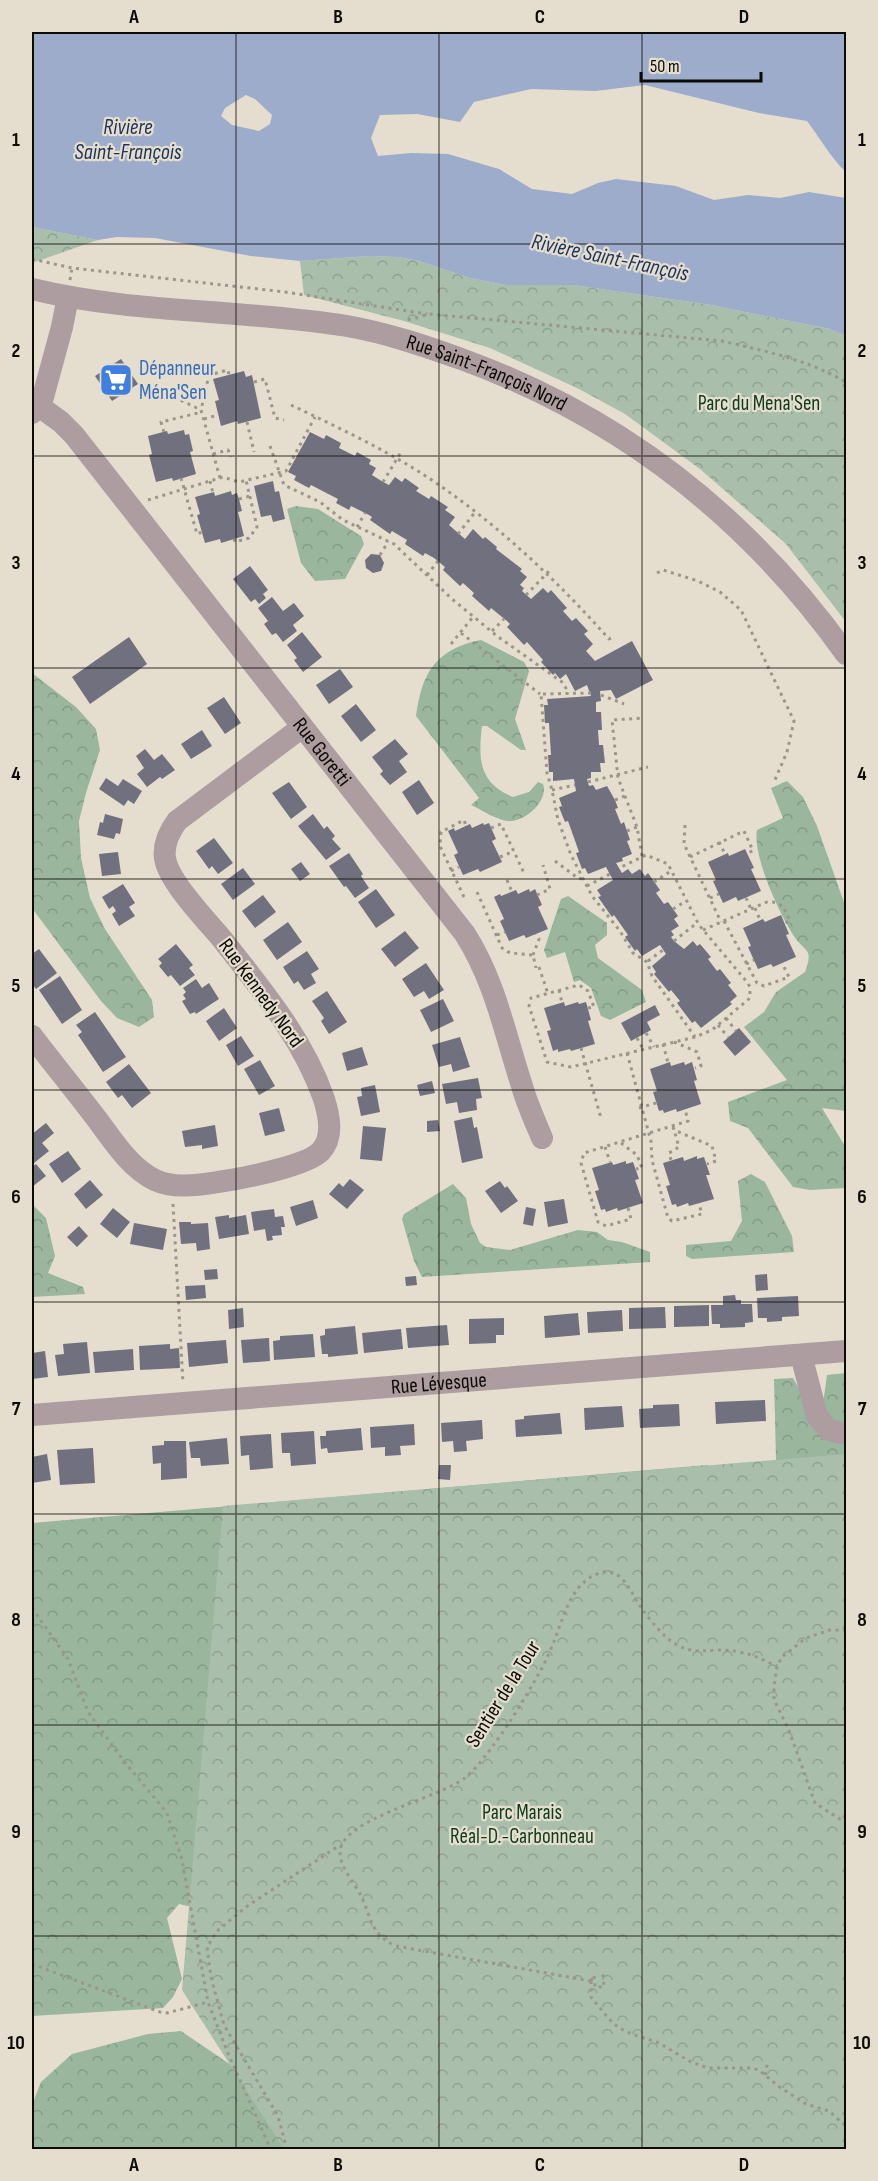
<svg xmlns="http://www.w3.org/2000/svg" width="878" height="2181" viewBox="0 0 878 2181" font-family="'Sofia Sans Condensed',sans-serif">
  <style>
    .forest { fill: url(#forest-crowns) }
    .park { fill: url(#park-crowns) }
    .water { fill: #9cacca; fill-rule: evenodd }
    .building { fill: #71707f }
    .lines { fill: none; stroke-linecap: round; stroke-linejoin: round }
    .path { stroke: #9b968a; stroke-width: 3; stroke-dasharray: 3 4.5; stroke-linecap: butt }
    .minor { stroke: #ad9ca0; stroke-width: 22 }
    .grid { fill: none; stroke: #0d0b06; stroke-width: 1.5; stroke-opacity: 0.55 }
    .labels { text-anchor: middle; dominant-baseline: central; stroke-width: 4.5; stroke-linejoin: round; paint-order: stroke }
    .shop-label { font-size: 21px; fill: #366cbe; stroke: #e5dece; text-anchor: start }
    .street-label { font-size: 21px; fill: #0d0b06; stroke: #e5dece }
    .park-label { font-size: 21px; fill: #0e3c1a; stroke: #e5dece }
    .water-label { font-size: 22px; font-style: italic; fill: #1e335b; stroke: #e5dece }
    .neatline { fill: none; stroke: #0d0b06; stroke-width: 2 }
    .grid-label { font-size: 20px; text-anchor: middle; font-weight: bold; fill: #0d0b06 }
  </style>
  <defs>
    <pattern id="forest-crowns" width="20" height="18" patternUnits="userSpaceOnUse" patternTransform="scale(1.5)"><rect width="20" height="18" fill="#9ab69d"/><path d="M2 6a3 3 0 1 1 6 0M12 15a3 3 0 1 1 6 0" fill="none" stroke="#849b86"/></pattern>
    <pattern id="park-crowns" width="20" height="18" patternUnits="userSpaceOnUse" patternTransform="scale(1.5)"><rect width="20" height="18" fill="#a9beab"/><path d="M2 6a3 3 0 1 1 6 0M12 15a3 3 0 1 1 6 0" fill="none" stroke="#90a292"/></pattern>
  </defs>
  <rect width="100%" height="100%" fill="#e5dece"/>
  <!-- forest -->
  <path class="forest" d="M 296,506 L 318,509 L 361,536 L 364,544 L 345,579 L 315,581 L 301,563 L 287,509 Z
    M 481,640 L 524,662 L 529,671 L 515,719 L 526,750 L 521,750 L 487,726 L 482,726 C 478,760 479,783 513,797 L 529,792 L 538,782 L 543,784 C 549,801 524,823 507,821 C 495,819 482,810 471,805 L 479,798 L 416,716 C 422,672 436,649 481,640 Z
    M 32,673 L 76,707 L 96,729 L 100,750 L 86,793 L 79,821 L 81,858 L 90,898 L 105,929 L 152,1000 L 154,1017 L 139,1027 L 117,1018 L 101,1001 L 32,908 Z
    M 787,781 L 803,797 L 817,826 L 846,908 L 846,1111 L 822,1108 L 846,1148 L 846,1188 L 810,1190 L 793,1187 L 748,1128 L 730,1121 L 728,1102 L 787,1080 L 744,1027 L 764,1012 L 776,992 L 805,972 C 807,966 810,959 808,953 C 806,948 799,944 796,939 C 781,918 752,855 757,830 L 783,818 L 771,788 Z
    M 568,896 L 607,923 L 607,935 L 595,945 L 598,958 L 642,990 L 646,1002 L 610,1020 L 601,1016 L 591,988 L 580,980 L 574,982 L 565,952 L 547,958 L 544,950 L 561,899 Z
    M 751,1174 L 765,1182 L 792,1236 L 794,1252 L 692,1259 L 686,1256 L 686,1245 L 731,1241 L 742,1221 L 738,1181 Z
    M 453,1184 L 466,1198 L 471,1224 L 480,1243 L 486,1247 L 510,1250 L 578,1230 L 597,1232 L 608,1240 L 622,1242 L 650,1252 L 650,1262 L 422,1277 L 414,1261 L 402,1219 L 404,1214 Z
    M 32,1204 L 46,1218 L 55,1256 L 48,1273 L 83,1287 L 85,1294 L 32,1297 Z
    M 846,1373 L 846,1890 L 327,2149 L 32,2149 L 32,2105 L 41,2082 L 72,2054 L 148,2034 L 181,2031 L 315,2122 L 197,1908 L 179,1904 L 167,1918 L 182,1979 L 173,1997 L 163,2008 L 32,2016 L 32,1523 L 707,1465 L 727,1478 L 732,1470 L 776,1460 L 774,1379 L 793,1378 L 820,1426 L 827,1375 Z"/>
  <!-- park -->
  <path class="park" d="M 32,227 L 98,240 L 32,263 Z
    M 369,256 L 398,257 L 419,261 L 470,278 L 506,285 L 573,285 L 711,305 L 830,329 L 846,336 L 846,622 L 786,544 L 700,469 L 625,414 L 579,389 L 490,348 L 404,321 L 304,295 L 300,261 Z
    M 846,1454 L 846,2149 L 284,2149 L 182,1990 L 223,1506 Z"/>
  <!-- water -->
  <path class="water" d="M 32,32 L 846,32 L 846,171 C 838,168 815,131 807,121 L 759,113 L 645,85 L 595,91 L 531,89 L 474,102 L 460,122 L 417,114 L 380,115 L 371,138 L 378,156 L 411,153 L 448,154 L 499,169 L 532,189 L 572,194 L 598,183 L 616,179 L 676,186 L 714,200 L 748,195 L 780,198 L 809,192 L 846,198 L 846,336 L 830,329 L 711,305 L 573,285 L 506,285 L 470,278 L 419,261 L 398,257 L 369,256 L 300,261 L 251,256 L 155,238 L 117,237 L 98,240 L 32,227 ZM 246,95 L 255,99 L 272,115 L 270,124 L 259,131 L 232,125 L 221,116 L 225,108 Z"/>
  <!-- building -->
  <path class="building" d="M 121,359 L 138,384 L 112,401 L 95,376 Z
    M 244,371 L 246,377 L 252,375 L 261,418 L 238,424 L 237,421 L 221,426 L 215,401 L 219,400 L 213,379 Z
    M 184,430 L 185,435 L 189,434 L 193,451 L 190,452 L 196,474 L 173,481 L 172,478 L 156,482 L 149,455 L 152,454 L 148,436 L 167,431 L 168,434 Z
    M 310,432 L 324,439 L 326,435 L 341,443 L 339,448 L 355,456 L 357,452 L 371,460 L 369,464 L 376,468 L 372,475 L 383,482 L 389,485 L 395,477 L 402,482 L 405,478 L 419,488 L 416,491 L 429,499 L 431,496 L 448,507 L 445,510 L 455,517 L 449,525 L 465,539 L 473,529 L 483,539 L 485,537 L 497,547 L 496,549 L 522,569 L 520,571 L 527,577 L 520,585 L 524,588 L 522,591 L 531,599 L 543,588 L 548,593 L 551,590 L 567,608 L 563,611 L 572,621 L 576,618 L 588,631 L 584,634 L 593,644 L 586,651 L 595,661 L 632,641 L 653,680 L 616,699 L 611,690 L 600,691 L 601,701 L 596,702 L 596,712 L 601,712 L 602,730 L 598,730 L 599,745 L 603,745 L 605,763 L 600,763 L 601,772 L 591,772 L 591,778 L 587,779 L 589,786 L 593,785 L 596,790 L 607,786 L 615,800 L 618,808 L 615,809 L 621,824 L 624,822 L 630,840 L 627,841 L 632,854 L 622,858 L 623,861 L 616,863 L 622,873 L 628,869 L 632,874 L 640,869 L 645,876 L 648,873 L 660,890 L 656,893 L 664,904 L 668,902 L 678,916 L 674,919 L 679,926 L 671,931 L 674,935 L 671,937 L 674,941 L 684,949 L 693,941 L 697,946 L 700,944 L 711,957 L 708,959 L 717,971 L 720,969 L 731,983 L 728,985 L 737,996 L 730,1002 L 732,1004 L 701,1028 L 695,1021 L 692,1023 L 677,1003 L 680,1001 L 671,990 L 669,992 L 654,974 L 656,972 L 652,966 L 666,954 L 660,945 L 642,956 L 637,949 L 635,951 L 625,937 L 628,935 L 614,915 L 612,917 L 598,897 L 601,896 L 597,890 L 613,880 L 606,867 L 588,874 L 585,868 L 582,869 L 576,853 L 579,852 L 568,821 L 565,822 L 559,807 L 562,806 L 559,798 L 576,791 L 574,779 L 553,781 L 553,772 L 549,772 L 548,755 L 551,755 L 549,723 L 545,723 L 544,705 L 548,705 L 547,699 L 591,696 L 587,685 L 575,691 L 566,674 L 560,679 L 555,673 L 553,675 L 541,662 L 543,660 L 527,642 L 524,645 L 507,627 L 510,624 L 507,621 L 491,608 L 489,611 L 472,596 L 474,593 L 463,583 L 460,586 L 443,570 L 445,567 L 434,558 L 425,553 L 423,556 L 405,544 L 407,540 L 392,531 L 390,534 L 370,520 L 372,517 L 369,515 L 351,506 L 349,510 L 336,503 L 338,499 L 311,485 L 309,488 L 294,480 L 296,476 L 288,472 Z
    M 273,481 L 275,492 L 279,491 L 285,519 L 273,522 L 271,515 L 261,517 L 254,486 Z
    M 231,491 L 232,495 L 237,493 L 239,499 L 242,511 L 238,512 L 244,536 L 221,543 L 220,539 L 205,543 L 197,515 L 200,514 L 195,497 L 214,492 L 215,496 Z
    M 371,554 L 380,555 L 384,563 L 381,571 L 373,573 L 366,568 L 365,560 Z
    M 250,566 L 268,590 L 263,594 L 266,598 L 259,604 L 255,599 L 251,602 L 233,579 Z
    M 272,597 L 283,611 L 294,603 L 304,616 L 293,625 L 297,631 L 283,642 L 276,633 L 272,635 L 264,624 L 268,621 L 258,608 Z
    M 302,632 L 322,657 L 303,672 L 294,660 L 297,658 L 287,645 Z
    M 129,637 L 147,664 L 90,704 L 72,677 Z
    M 340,669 L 353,687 L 329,704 L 316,685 Z
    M 224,697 L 241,723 L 225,734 L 207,708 Z
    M 356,704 L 376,730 L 361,742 L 341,716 Z
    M 202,730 L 212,746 L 191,759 L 181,744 Z
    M 395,739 L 408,754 L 399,761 L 407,772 L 390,785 L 380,774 L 383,771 L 372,757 Z
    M 145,749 L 154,760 L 162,754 L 175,770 L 162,779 L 160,777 L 147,787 L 137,774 L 144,768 L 136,756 Z
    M 106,778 L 118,786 L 123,779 L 142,791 L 134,804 L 128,800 L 124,806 L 99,789 Z
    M 419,780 L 434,803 L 417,815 L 402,792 Z
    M 289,782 L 307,807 L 291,819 L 272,793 Z
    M 105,814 L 123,819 L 120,834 L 116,833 L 114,839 L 97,835 L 100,822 L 103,823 Z
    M 313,814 L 324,829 L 327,826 L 335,836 L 332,839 L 341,849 L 326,860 L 298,826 Z
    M 483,823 L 484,825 L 489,823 L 496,839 L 492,841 L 502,862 L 480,872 L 478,869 L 463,875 L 454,855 L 458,853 L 448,831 L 454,828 L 455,831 L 470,824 L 472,828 Z
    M 214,838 L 233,863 L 218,874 L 212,866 L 209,869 L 196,851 Z
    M 745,849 L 754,868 L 751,869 L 761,891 L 738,901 L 736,897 L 723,903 L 713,881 L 716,880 L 708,862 L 728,853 L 729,856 Z
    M 118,852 L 121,874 L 102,876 L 99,854 Z
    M 349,853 L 363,874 L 361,876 L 369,888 L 355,898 L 346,886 L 344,887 L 329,866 Z
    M 301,862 L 310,874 L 300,881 L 291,869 Z
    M 243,868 L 255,884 L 233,900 L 221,884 Z
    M 123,884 L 135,903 L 129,907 L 135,916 L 119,926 L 112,914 L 116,911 L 113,906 L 109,909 L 102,897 Z
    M 376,889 L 395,915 L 376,928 L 358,902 Z
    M 529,889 L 530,892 L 535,889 L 542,905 L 538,907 L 548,929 L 526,938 L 524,935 L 509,941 L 500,921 L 504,919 L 494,897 L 500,894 L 501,896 L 516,890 L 518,894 Z
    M 263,895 L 276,912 L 255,928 L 242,911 Z
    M 781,915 L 789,934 L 786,935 L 796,957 L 773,967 L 771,964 L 758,969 L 748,947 L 751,946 L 743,928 L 763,919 L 765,922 Z
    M 288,922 L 302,942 L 277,960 L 263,940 Z
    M 405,931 L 419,948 L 395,967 L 381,949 Z
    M 176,944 L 193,965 L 189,968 L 195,975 L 180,986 L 171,975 L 168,977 L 159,966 L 162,963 L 158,959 Z
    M 39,949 L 57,973 L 36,989 L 32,984 L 32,954 Z
    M 307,951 L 319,969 L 311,974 L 316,983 L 304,990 L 298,981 L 294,984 L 283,967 Z
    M 426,963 L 444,990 L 429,999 L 424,991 L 414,997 L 402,979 Z
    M 60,976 L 82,1010 L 62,1024 L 39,990 Z
    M 196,979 L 202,988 L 209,983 L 219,999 L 196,1014 L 195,1012 L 190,1014 L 182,1001 L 186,999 L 183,995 L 186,992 L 183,988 Z
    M 327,991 L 347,1022 L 329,1034 L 321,1021 L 324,1018 L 312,1001 Z
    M 443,999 L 454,1021 L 431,1032 L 420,1010 Z
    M 564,1002 L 565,1006 L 578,1002 L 579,1004 L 586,1002 L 591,1020 L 588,1021 L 595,1044 L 571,1051 L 570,1049 L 558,1052 L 558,1049 L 553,1051 L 547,1031 L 551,1030 L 544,1008 Z
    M 655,1005 L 660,1015 L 647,1022 L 651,1030 L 631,1041 L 621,1023 Z
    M 224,1008 L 237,1028 L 219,1041 L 206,1021 Z
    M 95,1012 L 126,1057 L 103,1072 L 78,1035 L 82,1032 L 76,1025 Z
    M 739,1028 L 751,1042 L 735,1056 L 723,1042 Z
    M 241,1036 L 254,1056 L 238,1066 L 226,1045 Z
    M 460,1037 L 470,1067 L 453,1072 L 451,1064 L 439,1067 L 432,1045 Z
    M 362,1047 L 368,1065 L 347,1071 L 342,1053 Z
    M 260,1060 L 275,1086 L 259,1095 L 244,1069 Z
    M 670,1062 L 671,1066 L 684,1062 L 685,1065 L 692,1062 L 697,1080 L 694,1081 L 701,1104 L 677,1112 L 676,1109 L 664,1113 L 663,1110 L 659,1111 L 653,1092 L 657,1091 L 650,1069 Z
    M 129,1064 L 151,1093 L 132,1108 L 122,1095 L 118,1098 L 106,1082 Z
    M 478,1078 L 482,1098 L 476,1099 L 477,1110 L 459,1113 L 457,1102 L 446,1104 L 442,1084 Z
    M 432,1081 L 435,1093 L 420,1096 L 417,1085 Z
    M 375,1085 L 380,1112 L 361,1116 L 357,1097 L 362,1096 L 361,1088 Z
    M 279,1108 L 285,1131 L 265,1136 L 259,1113 Z
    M 472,1117 L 474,1128 L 477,1127 L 483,1158 L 462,1163 L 454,1121 Z
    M 438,1120 L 440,1131 L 427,1132 L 427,1121 Z
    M 46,1123 L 54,1133 L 42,1143 L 49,1151 L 34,1163 L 32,1160 L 32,1134 Z
    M 215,1125 L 218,1146 L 202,1149 L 202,1145 L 185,1147 L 182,1131 Z
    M 363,1126 L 386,1128 L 382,1161 L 360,1159 Z
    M 68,1151 L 81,1169 L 62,1183 L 49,1164 Z
    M 697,1156 L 697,1159 L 704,1157 L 710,1175 L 706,1175 L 714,1199 L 689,1206 L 688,1203 L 677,1207 L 676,1204 L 672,1205 L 666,1186 L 670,1185 L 663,1163 L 683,1157 L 684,1161 Z
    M 626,1161 L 626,1164 L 633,1162 L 639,1179 L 635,1180 L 643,1203 L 618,1211 L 617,1208 L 606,1212 L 605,1209 L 601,1210 L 595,1191 L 599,1190 L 592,1168 L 612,1162 L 613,1165 Z
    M 36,1164 L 46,1176 L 32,1187 L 32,1167 Z
    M 350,1179 L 364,1190 L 347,1209 L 329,1194 L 339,1183 L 343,1187 Z
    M 90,1180 L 103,1195 L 86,1209 L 74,1194 Z
    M 500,1181 L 505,1188 L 507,1186 L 518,1201 L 501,1213 L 485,1191 Z
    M 564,1199 L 568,1223 L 548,1227 L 544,1202 Z
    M 313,1200 L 318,1218 L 296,1226 L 290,1207 Z
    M 526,1207 L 536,1209 L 533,1226 L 523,1224 Z
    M 113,1208 L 130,1222 L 117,1238 L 100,1224 Z
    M 274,1209 L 275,1217 L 283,1216 L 285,1227 L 281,1227 L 282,1235 L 272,1236 L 273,1240 L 267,1241 L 265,1229 L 254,1231 L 251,1212 Z
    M 229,1215 L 229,1218 L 246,1215 L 249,1234 L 219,1239 L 215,1217 Z
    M 179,1222 L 191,1222 L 191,1224 L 208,1223 L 210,1249 L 197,1251 L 196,1243 L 181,1244 Z
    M 134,1223 L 167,1229 L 163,1250 L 130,1244 Z
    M 79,1226 L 88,1236 L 77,1247 L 67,1237 Z
    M 217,1269 L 218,1279 L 205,1280 L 204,1270 Z
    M 767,1274 L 768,1290 L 756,1291 L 755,1275 Z
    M 416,1276 L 417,1285 L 406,1286 L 405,1277 Z
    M 205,1285 L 206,1298 L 186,1300 L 185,1286 Z
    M 735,1295 L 736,1300 L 741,1300 L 741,1304 L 752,1304 L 753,1322 L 745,1323 L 745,1327 L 720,1328 L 720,1324 L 712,1324 L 711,1305 L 723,1305 L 723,1296 Z
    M 798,1296 L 799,1316 L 782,1317 L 782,1321 L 767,1322 L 767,1318 L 758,1318 L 757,1298 Z
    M 709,1305 L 709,1326 L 674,1327 L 674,1306 Z
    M 665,1307 L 666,1328 L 629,1329 L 629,1308 Z
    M 243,1308 L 244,1327 L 229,1329 L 228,1310 Z
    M 622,1310 L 623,1331 L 588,1333 L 587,1312 Z
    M 578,1313 L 580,1335 L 545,1338 L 544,1316 Z
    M 504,1318 L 504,1335 L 496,1335 L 496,1343 L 469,1344 L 469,1319 Z
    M 447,1325 L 449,1345 L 408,1348 L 406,1328 Z
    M 355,1326 L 358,1354 L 328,1357 L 328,1354 L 322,1354 L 320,1336 L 325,1335 L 325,1329 Z
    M 401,1329 L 403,1349 L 364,1353 L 362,1333 Z
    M 313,1334 L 315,1357 L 274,1360 L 273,1341 L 280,1340 L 280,1336 Z
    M 269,1338 L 270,1361 L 243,1363 L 241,1340 Z
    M 226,1340 L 228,1363 L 189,1367 L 187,1343 Z
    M 87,1342 L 90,1373 L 58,1376 L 55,1355 L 64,1354 L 63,1344 Z
    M 170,1344 L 170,1349 L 179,1348 L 180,1368 L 140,1370 L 139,1346 Z
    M 133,1349 L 134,1370 L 95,1373 L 93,1352 Z
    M 45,1351 L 48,1377 L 32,1379 L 32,1353 Z
    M 765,1400 L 766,1421 L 716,1424 L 715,1402 Z
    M 679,1404 L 680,1426 L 640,1428 L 639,1409 L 653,1408 L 653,1405 Z
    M 622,1406 L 624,1427 L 585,1430 L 584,1408 Z
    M 560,1413 L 562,1434 L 516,1437 L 515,1420 L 524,1419 L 524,1416 Z
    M 482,1420 L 483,1439 L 466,1441 L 467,1451 L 454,1452 L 453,1441 L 442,1442 L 441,1423 Z
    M 414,1424 L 415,1445 L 400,1446 L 401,1455 L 385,1456 L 385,1447 L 371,1448 L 370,1427 Z
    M 361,1428 L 363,1450 L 328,1453 L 327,1448 L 321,1449 L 320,1436 L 326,1436 L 326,1431 Z
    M 314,1431 L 316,1464 L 291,1466 L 290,1453 L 282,1453 L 281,1433 Z
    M 271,1434 L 273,1468 L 250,1470 L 249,1455 L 241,1456 L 240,1436 Z
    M 227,1438 L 229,1464 L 201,1466 L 200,1458 L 191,1458 L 189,1442 Z
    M 164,1441 L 186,1441 L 187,1478 L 161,1480 L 161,1463 L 153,1464 L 152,1446 L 164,1445 Z
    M 93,1448 L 95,1483 L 60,1485 L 57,1450 Z
    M 47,1454 L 51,1480 L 32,1483 L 32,1457 Z
    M 439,1465 L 451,1465 L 450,1480 L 438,1479 Z"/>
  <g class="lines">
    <!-- path -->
    <path class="path" d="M 32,259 L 72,268 L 285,292 L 427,314
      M 70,280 L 72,268
      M 408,320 L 429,314 L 722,341 C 765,351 808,360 846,382
      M 254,382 L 265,379 L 275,418 L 284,420
      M 174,397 L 201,410
      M 291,405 C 335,426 380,447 421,473 C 491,518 554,577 609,639 L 611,638
      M 204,419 L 218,415
      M 247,422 L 254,452
      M 164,432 L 161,422 L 202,412
      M 270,446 L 284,485 L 320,502 L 343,520 L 394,544 L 452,599 L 497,636 L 562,682 L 569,693
      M 213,454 L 228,450 L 231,457
      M 181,478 L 197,534 L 202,532
      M 220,478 L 201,410 L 209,375 L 228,370 L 229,375
      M 210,481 L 213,493
      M 383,482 L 401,452
      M 239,499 L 250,496
      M 148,500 L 223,477 L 239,482 L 286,471 L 315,417
      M 357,527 L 365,513
      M 458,534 L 476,511
      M 234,539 L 235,542 L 249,538 L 257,527 L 246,480
      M 380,555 L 388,542
      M 657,573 L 663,570 L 698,581 L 720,592 L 741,610 L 794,721 L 787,752 L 774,782
      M 427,575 L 438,561
      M 526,595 L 552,568
      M 492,631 L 504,619
      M 461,633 L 540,694
      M 451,644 L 473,617
      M 591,693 L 541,694 L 547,773 L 552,790 L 558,820 L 571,855 L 592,896 L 620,931 L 633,953 L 647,962 L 652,976 L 695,1037
      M 601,695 L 624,704
      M 588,782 L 648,767
      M 552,790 L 575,785
      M 615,800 L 625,796
      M 685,825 L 684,844 L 721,922
      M 491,828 L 501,824 L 524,873
      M 627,831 L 637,827
      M 719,842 L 725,854
      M 642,856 L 637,827 L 618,778 L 612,720 L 643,718
      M 500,857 L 514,851
      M 690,857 L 744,831 L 753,851 L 747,853
      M 555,861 L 579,879 L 583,878
      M 451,871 L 459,867
      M 507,880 L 512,892
      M 654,882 L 671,871
      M 587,886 L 610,874
      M 477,892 L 502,948 L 510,953 L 533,955 L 536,968
      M 537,895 L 550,889 L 543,865
      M 464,897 L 440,846 L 441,832 L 464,820 L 466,826
      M 710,898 L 719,894
      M 746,898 L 751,909
      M 755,908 L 760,920
      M 673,909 L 686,901
      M 724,921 L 757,983 L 764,986 L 789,977 L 782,963
      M 703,930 L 767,902 L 773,902 L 783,906 L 790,921 L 784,923
      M 497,935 L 505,932
      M 674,941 L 697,923
      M 533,955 L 539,939 L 536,934
      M 648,961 L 663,950
      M 746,964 L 754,960
      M 539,967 L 548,994
      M 559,990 L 562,1003
      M 588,1008 L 594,1007 L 588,991 L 579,985 L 531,998 L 529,1006 L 547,1062 L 571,1067 L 695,1037 L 712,1030 L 750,998 L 750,987 L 747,982 L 699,925 L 668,864 L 646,855 L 619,868
      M 726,1018 L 736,1031
      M 718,1025 L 728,1037
      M 646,1033 L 654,1047
      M 637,1038 L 643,1049
      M 674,1042 L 697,1052 L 701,1066 L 695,1068
      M 663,1044 L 668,1063
      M 581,1048 L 601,1118
      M 627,1053 L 651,1141 L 652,1160 L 668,1218 L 672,1221 L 702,1214 L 699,1204
      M 639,1108 L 656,1103
      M 673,1127 L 674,1130 L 712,1146 L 716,1161 L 707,1164
      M 621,1143 L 637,1155 L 642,1168 L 636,1169
      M 605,1147 L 610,1162
      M 671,1160 L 669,1153 L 679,1147 L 674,1130
      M 173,1204 L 183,1383
      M 628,1208 L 631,1219 L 606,1226 L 598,1222 L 581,1163 L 584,1153 L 688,1121 L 685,1109
      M 32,1608 L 68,1659 L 88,1712 L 123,1760 L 167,1813 L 182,1860 L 208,2002 L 227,2051 L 271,2150
      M 846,1630 L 830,1630 L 806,1638 L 782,1657 L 777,1666 L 774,1686 L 774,1700 L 788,1728 L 815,1803 L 846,1823
      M 32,1964 L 160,2012 L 167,2013 L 208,2002
      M 591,1981 L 396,1946 C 370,1934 372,1919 361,1896 C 355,1883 339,1867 340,1851 C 343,1818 441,1798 466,1777 C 476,1769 487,1754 495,1743 C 510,1723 524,1699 537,1677 C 544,1665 551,1650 556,1636 C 565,1613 572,1584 597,1574 C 621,1564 630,1591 640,1606 C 647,1616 657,1629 666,1637 C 694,1661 709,1645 739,1652 C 753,1654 765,1661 777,1666
      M 591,1981 L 591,1997 L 609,2019 L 619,2028 L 632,2034 L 659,2043 L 691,2062 L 708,2068 L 751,2068 L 759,2070 L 778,2086 L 806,2104 L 829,2111 L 846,2126
      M 591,1981 L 594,1975 L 595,1987 L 604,1987 L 603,1974
      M 765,2075 L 768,2061
      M 287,2150 L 278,2116 L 224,2025 L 211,1977 L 207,1947 L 217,1931 L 246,1907 L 340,1845"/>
    <!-- minor -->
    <g class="minor">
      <path id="s1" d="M 32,289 C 135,314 242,309 347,326 C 387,333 425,346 464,360 C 622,418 748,517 846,654"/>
      <path id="s2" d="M 39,406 L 61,422 L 74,435 L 465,934 C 495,981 505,1034 522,1086 C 527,1104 535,1121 542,1138"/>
      <path d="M 32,413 L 39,406 L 43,397 L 62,327 L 68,297"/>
      <path d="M 32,1036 C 52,1062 73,1088 93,1114 C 111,1137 128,1167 155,1180 C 174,1189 198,1185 218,1182 C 239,1179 308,1166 321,1151 C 334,1137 329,1115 324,1099 C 303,1038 261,989 222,939 C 207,921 168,881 165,858 C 163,844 169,832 177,821 L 301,728"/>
      <path d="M 801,1355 L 817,1416 L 829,1430 L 846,1434"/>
      <path id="s3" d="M 32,1415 L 846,1351"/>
    </g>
  </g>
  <!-- grid -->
  <path class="grid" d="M 236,32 L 236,2150M 439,32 L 439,2150M 642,32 L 642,2150M 32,244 L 846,244M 32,456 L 846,456M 32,668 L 846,668M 32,879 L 846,879M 32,1090 L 846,1090M 32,1302 L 846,1302M 32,1514 L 846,1514M 32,1725 L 846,1725M 32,1936 L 846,1936"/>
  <!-- icons -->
  <defs>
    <g id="supermarket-square" transform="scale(1.725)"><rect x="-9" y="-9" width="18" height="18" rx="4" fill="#3f7fe0" stroke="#e5dece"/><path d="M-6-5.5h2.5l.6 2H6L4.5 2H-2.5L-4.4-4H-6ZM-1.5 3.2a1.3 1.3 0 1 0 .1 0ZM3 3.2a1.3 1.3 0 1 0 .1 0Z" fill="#fff"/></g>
  </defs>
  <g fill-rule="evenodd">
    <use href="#supermarket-square" x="116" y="380"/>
  </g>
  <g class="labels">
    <!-- shop labels -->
    <g class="shop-label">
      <text x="139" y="368">Dépanneur<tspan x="139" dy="24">Ména'Sen</tspan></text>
    </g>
    <!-- street labels -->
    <g class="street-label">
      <text stroke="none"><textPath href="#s1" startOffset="465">Rue Saint-François Nord</textPath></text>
      <text stroke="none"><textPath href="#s2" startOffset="448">Rue Goretti</textPath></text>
      <text transform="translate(261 993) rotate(54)">Rue Kennedy Nord</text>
      <text stroke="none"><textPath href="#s3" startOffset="408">Rue Lévesque</textPath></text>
      <text transform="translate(503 1694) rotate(-58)">Sentier de la Tour</text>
    </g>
    <!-- park labels -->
    <g class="park-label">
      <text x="759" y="403">Parc du Mena'Sen</text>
      <text x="522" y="1812">Parc Marais<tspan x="522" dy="24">Réal-D.-Carbonneau</tspan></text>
    </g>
    <!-- water labels -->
    <g class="water-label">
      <text x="128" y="127">Rivière<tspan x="128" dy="25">Saint-François</tspan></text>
      <text transform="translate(610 258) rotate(12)">Rivière Saint-François</text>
    </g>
  </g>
  <!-- border -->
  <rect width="878" height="2181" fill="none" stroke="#e5dece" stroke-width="66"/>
  <!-- scale -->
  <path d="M641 72v9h120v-9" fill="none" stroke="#0d0b06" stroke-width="3"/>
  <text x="650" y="72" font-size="18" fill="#0d0b06" stroke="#e5dece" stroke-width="4.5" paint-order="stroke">50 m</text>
  <rect x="33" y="33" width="812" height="2115" class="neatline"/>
  <g class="grid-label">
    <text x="134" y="23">A</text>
    <text x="338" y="23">B</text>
    <text x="540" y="23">C</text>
    <text x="744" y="23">D</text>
    <text x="16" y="146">1</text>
    <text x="862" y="146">1</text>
    <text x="16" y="357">2</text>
    <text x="862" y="357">2</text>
    <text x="16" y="569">3</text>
    <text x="862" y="569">3</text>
    <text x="16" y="780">4</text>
    <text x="862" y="780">4</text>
    <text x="16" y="992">5</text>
    <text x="862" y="992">5</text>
    <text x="16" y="1203">6</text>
    <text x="862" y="1203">6</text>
    <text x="16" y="1415">7</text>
    <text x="862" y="1415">7</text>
    <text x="16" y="1626">8</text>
    <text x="862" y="1626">8</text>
    <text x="16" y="1838">9</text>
    <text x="862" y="1838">9</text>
    <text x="16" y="2049">10</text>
    <text x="862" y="2049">10</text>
    <text x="134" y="2171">A</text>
    <text x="338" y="2171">B</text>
    <text x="540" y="2171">C</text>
    <text x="744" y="2171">D</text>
  </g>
</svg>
